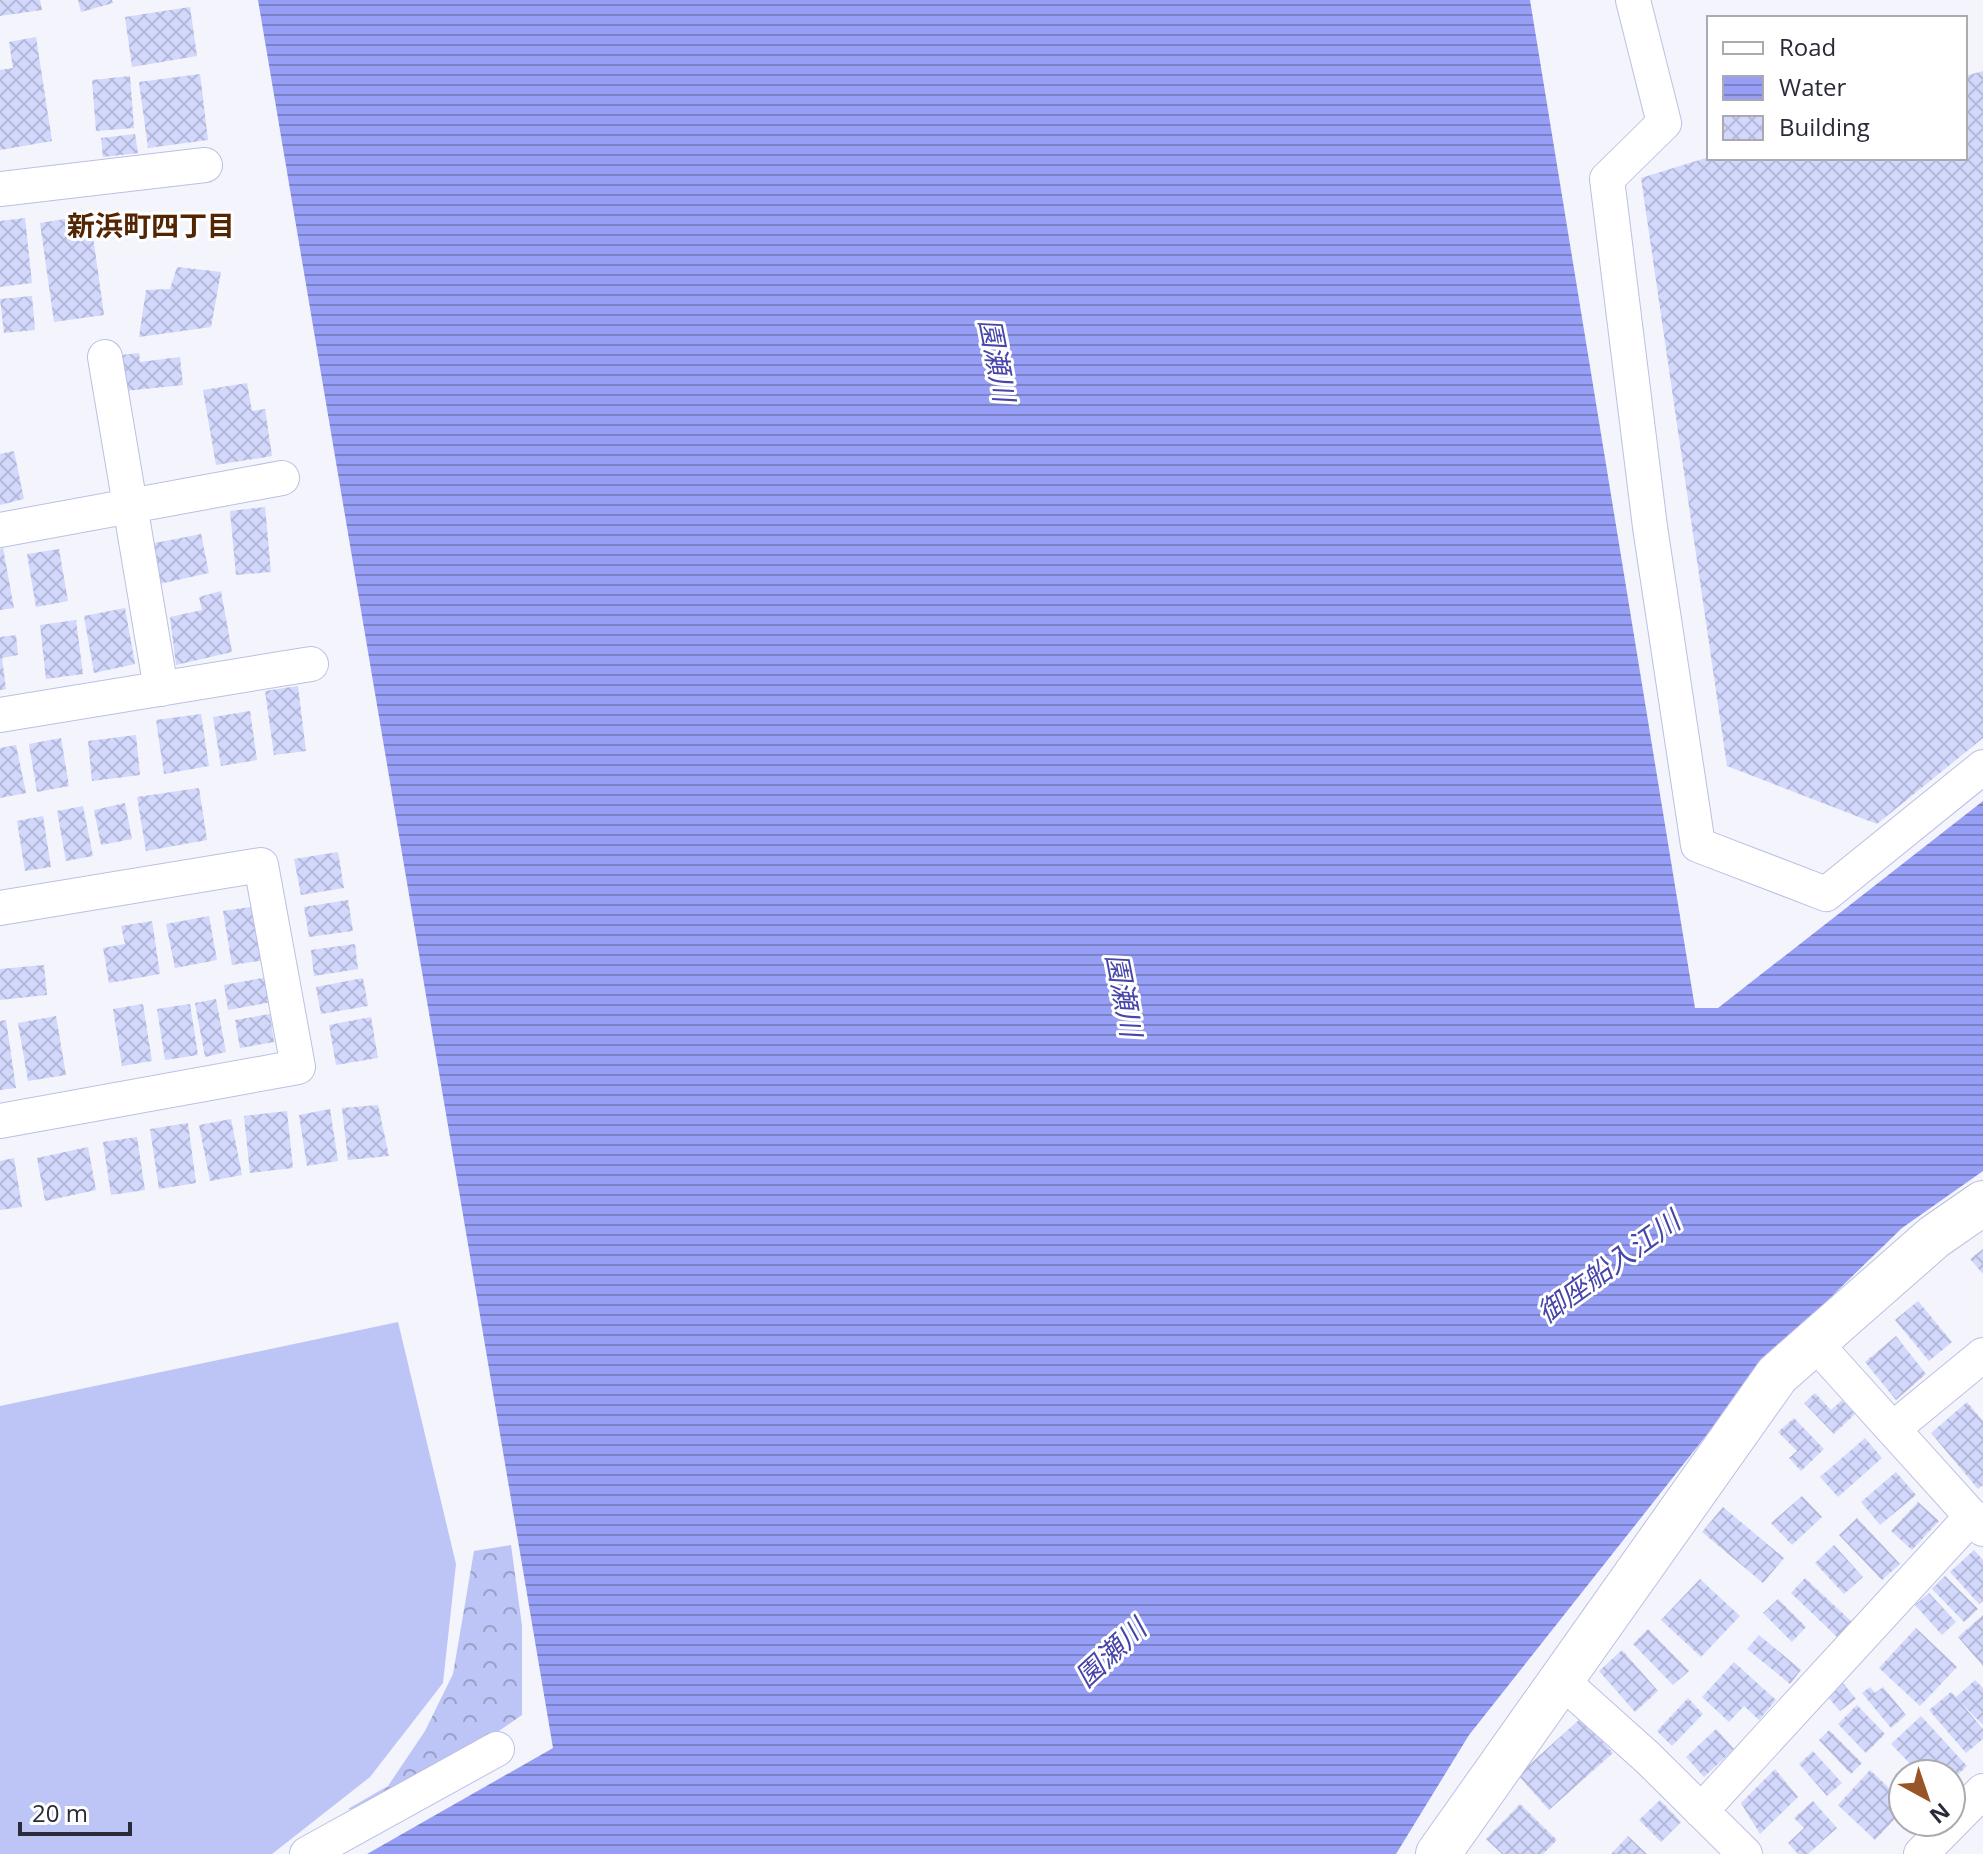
<svg xmlns="http://www.w3.org/2000/svg" width="1983" height="1854" viewBox="0 0 1983 1854" font-family="'Open Sans','Noto Sans JP',sans-serif">
  <style>
    .grass { fill: #bdc4f6 }
    .forest { fill: url(#forest-crowns) }
    .water { fill: url(#water-rules) }
    .building { fill: url(#building-cross-hatch) }
    .lines { fill: none; stroke-linecap: round; stroke-linejoin: round }
    .minor-casing { stroke: #bbc0e2; stroke-width: 36 }
    .tertiary-casing { stroke: #bbc0e2; stroke-width: 46 }
    .minor { stroke: #fff; stroke-width: 34 }
    .tertiary { stroke: #fff; stroke-width: 44 }
    .labels { text-anchor: middle; dominant-baseline: central; stroke-width: 6; stroke-linejoin: round; paint-order: stroke }
    .neighbourhood-label { font-size: 28px; font-weight: bold; fill: #522503; stroke: #fff }
    .water-label { font-size: 28px; font-style: italic; fill: #4745aa; stroke: #fff }
  </style>
  <defs>
    <pattern id="forest-crowns" width="20" height="18" patternUnits="userSpaceOnUse" patternTransform="scale(2)"><rect width="20" height="18" fill="#bdc4f6"/><path d="M2 6a3 3 0 1 1 6 0M12 15a3 3 0 1 1 6 0" fill="none" stroke="#9a9fc8"/></pattern>
    <pattern id="water-rules" width="6" height="5" patternUnits="userSpaceOnUse" patternTransform="scale(2)"><rect width="6" height="5" fill="#969ef5"/><path d="M0 2.5h6" fill="none" stroke="#7b81c7"/></pattern>
    <pattern id="building-cross-hatch" width="8" height="8" patternUnits="userSpaceOnUse" patternTransform="scale(2)"><rect width="8" height="8" fill="#d2d7fc"/><path d="M0 0l8 8M0 8l8-8" fill="none" stroke="#b4b9d9"/></pattern>
  </defs>
  <rect width="100%" height="100%" fill="#f3f4fc"/>
  <!-- grass -->
  <path class="grass" d="M 398,1322 L 456,1564 L 443,1683 L 370,1777 L 272,1854 L 0,1854 L 0,1406 Z"/>
  <!-- forest -->
  <path class="forest" d="M 511,1545 L 522,1626 L 522,1715 L 448,1766 L 366,1813 L 348,1809 L 388,1786 L 425,1731 L 453,1674 L 474,1551 Z"/>
  <!-- water -->
  <path class="water" d="M 258,0 L 1530,0 L 1695,1008 L 1718,1008 L 1983,801 L 1983,1171 L 1902,1228 L 1838,1290 L 1739,1394 L 1469,1735 L 1396,1854 L 367,1854 L 553,1748 Z"/>
  <!-- building -->
  <path class="building" d="M 0,0 L 40,0 L 42,10 L 0,16 Z
    M 78,0 L 112,0 L 113,3 L 81,12 Z
    M 190,7 L 197,56 L 132,67 L 125,17 Z
    M 36,37 L 52,141 L 0,150 L 0,70 L 13,68 L 9,42 Z
    M 1983,71 L 1983,738 L 1877,824 L 1727,766 L 1641,178 L 1709,157 L 1965,158 L 1965,76 Z
    M 200,74 L 208,140 L 148,148 L 139,82 Z
    M 130,76 L 134,128 L 96,131 L 92,80 Z
    M 135,134 L 138,153 L 103,157 L 101,138 Z
    M 90,215 L 104,315 L 54,322 L 40,223 Z
    M 25,218 L 32,283 L 0,287 L 0,221 Z
    M 177,267 L 221,272 L 211,327 L 139,337 L 146,290 L 170,289 Z
    M 32,296 L 35,330 L 4,333 L 0,299 Z
    M 139,353 L 140,362 L 180,357 L 183,385 L 125,391 L 121,355 Z
    M 247,383 L 252,411 L 265,409 L 272,456 L 216,465 L 203,390 Z
    M 14,451 L 24,499 L 0,505 L 0,454 Z
    M 265,507 L 271,572 L 236,575 L 230,511 Z
    M 201,534 L 209,573 L 159,584 L 150,544 Z
    M 3,548 L 14,608 L 0,610 L 0,549 Z
    M 59,549 L 68,601 L 36,607 L 27,554 Z
    M 221,591 L 232,652 L 176,665 L 170,617 L 202,610 L 199,597 Z
    M 125,608 L 135,664 L 94,673 L 84,616 Z
    M 76,620 L 83,674 L 46,679 L 40,625 Z
    M 16,635 L 18,655 L 2,658 L 6,689 L 0,690 L 0,637 Z
    M 298,686 L 306,751 L 274,755 L 265,691 Z
    M 250,711 L 257,760 L 221,766 L 213,717 Z
    M 201,714 L 209,766 L 164,774 L 156,720 Z
    M 136,735 L 140,775 L 92,781 L 88,741 Z
    M 61,738 L 69,786 L 37,792 L 29,744 Z
    M 16,745 L 26,793 L 0,798 L 0,748 Z
    M 199,788 L 207,840 L 146,851 L 137,797 Z
    M 125,803 L 132,839 L 101,845 L 94,810 Z
    M 83,806 L 93,856 L 66,861 L 57,811 Z
    M 43,816 L 51,867 L 25,871 L 17,821 Z
    M 338,852 L 344,888 L 301,895 L 294,859 Z
    M 348,900 L 353,931 L 309,937 L 304,907 Z
    M 257,906 L 265,960 L 232,965 L 223,911 Z
    M 209,916 L 217,960 L 175,968 L 166,924 Z
    M 152,921 L 160,974 L 109,983 L 103,948 L 125,944 L 121,926 Z
    M 355,944 L 358,969 L 314,976 L 311,950 Z
    M 44,965 L 47,995 L 0,1000 L 0,969 Z
    M 268,977 L 272,1002 L 228,1010 L 224,985 Z
    M 363,978 L 368,1006 L 321,1014 L 316,987 Z
    M 216,999 L 226,1052 L 205,1057 L 195,1003 Z
    M 143,1004 L 152,1061 L 122,1066 L 113,1009 Z
    M 190,1004 L 198,1055 L 165,1060 L 157,1009 Z
    M 270,1014 L 274,1042 L 240,1048 L 235,1020 Z
    M 56,1016 L 66,1075 L 28,1081 L 18,1023 Z
    M 371,1017 L 378,1058 L 336,1065 L 329,1025 Z
    M 6,1020 L 16,1088 L 0,1090 L 0,1021 Z
    M 378,1105 L 389,1156 L 348,1160 L 342,1108 Z
    M 330,1109 L 338,1161 L 307,1166 L 299,1115 Z
    M 287,1111 L 293,1168 L 250,1173 L 244,1116 Z
    M 231,1119 L 242,1175 L 210,1181 L 199,1125 Z
    M 188,1123 L 196,1183 L 159,1189 L 150,1129 Z
    M 137,1137 L 145,1190 L 111,1195 L 103,1142 Z
    M 88,1147 L 96,1190 L 45,1201 L 37,1158 Z
    M 14,1158 L 22,1207 L 0,1210 L 0,1161 Z
    M 1983,1249 L 1983,1274 L 1970,1259 Z
    M 1918,1301 L 1952,1342 L 1929,1361 L 1895,1320 Z
    M 1896,1336 L 1926,1374 L 1896,1400 L 1865,1362 Z
    M 1815,1393 L 1831,1410 L 1842,1400 L 1855,1414 L 1834,1434 L 1804,1403 Z
    M 1967,1402 L 1983,1421 L 1983,1485 L 1978,1489 L 1931,1433 Z
    M 1794,1418 L 1824,1449 L 1801,1471 L 1789,1458 L 1797,1451 L 1778,1432 Z
    M 1865,1438 L 1882,1458 L 1838,1497 L 1820,1477 Z
    M 1896,1472 L 1916,1495 L 1880,1525 L 1861,1502 Z
    M 1802,1496 L 1822,1517 L 1792,1545 L 1771,1523 Z
    M 1918,1502 L 1939,1521 L 1912,1550 L 1891,1531 Z
    M 1723,1507 L 1784,1558 L 1763,1583 L 1702,1532 Z
    M 1857,1518 L 1900,1564 L 1882,1580 L 1839,1535 Z
    M 1834,1545 L 1863,1577 L 1844,1594 L 1815,1563 Z
    M 1974,1550 L 1983,1560 L 1983,1601 L 1979,1604 L 1950,1572 Z
    M 1945,1576 L 1978,1609 L 1964,1622 L 1932,1589 Z
    M 1805,1578 L 1852,1622 L 1837,1637 L 1791,1593 Z
    M 1700,1579 L 1740,1616 L 1701,1657 L 1661,1620 Z
    M 1929,1593 L 1956,1622 L 1942,1635 L 1915,1605 Z
    M 1778,1599 L 1806,1627 L 1792,1642 L 1763,1613 Z
    M 1983,1615 L 1983,1666 L 1958,1637 Z
    M 1916,1628 L 1957,1667 L 1920,1706 L 1879,1668 Z
    M 1648,1629 L 1689,1671 L 1673,1685 L 1633,1644 Z
    M 1759,1635 L 1801,1670 L 1790,1684 L 1747,1649 Z
    M 1622,1650 L 1658,1691 L 1635,1712 L 1599,1671 Z
    M 1734,1662 L 1776,1700 L 1759,1720 L 1744,1706 L 1729,1722 L 1702,1697 Z
    M 1975,1680 L 1983,1688 L 1983,1725 L 1959,1701 L 1983,1729 L 1983,1739 L 1966,1753 L 1929,1710 L 1951,1692 L 1956,1697 Z
    M 1842,1682 L 1856,1699 L 1840,1711 L 1826,1695 Z
    M 1870,1687 L 1875,1693 L 1883,1687 L 1906,1715 L 1891,1728 L 1862,1693 Z
    M 1688,1698 L 1703,1714 L 1672,1746 L 1657,1731 Z
    M 1857,1705 L 1885,1734 L 1866,1753 L 1838,1724 Z
    M 1921,1716 L 1967,1766 L 1951,1781 L 1951,1774 L 1920,1774 L 1891,1744 Z
    M 1581,1718 L 1613,1753 L 1549,1810 L 1518,1775 Z
    M 1716,1729 L 1734,1749 L 1704,1777 L 1686,1757 Z
    M 1829,1730 L 1862,1763 L 1851,1774 L 1819,1740 Z
    M 1813,1751 L 1842,1783 L 1827,1796 L 1799,1764 Z
    M 1775,1769 L 1798,1797 L 1760,1834 L 1741,1803 Z
    M 1870,1770 L 1903,1801 L 1903,1810 L 1875,1840 L 1838,1805 Z
    M 1660,1800 L 1681,1822 L 1661,1842 L 1639,1820 Z
    M 1813,1801 L 1837,1828 L 1808,1854 L 1798,1854 L 1788,1843 L 1804,1828 L 1794,1818 Z
    M 1520,1804 L 1557,1840 L 1543,1854 L 1502,1854 L 1486,1839 Z
    M 1628,1836 L 1647,1854 L 1611,1854 Z"/>
  <g class="lines">
    <!-- minor casing -->
    <g class="minor-casing">
      <path id="minor" d="M 1633,0 L 1664,123 L 1607,179 L 1650,527 L 1698,845 L 1826,894 L 1983,767
        M 0,189 L 205,165
        M 105,357 L 161,689
        M 0,530 L 282,478
        M 0,715 L 311,664
        M 0,908 L 261,865 L 298,1067 L 0,1121
        M 1814,1342 L 1983,1529
        M 1894,1428 L 1983,1355
        M 1561,1680 L 1648,1758 L 1745,1854
        M 1701,1811 L 1972,1516
        M 307,1854 L 497,1749
        M 1921,1854 L 1983,1791"/>
    </g>
    <!-- tertiary casing -->
    <g class="tertiary-casing">
      <path id="tertiary" d="M 1438,1854 L 1777,1375 L 1934,1237 L 1983,1203"/>
    </g>
    <!-- minor -->
    <use href="#minor" class="minor"/>
    <!-- tertiary -->
    <use href="#tertiary" class="tertiary"/>
  </g>
  <g class="labels">
    <!-- neighbourhood labels -->
    <g class="neighbourhood-label">
      <text x="151" y="225">新浜町四丁目</text>
    </g>
    <!-- water labels -->
    <g class="water-label">
      <text transform="translate(998 360) rotate(79)">園瀬川</text>
      <text transform="translate(1125 995) rotate(79)">園瀬川</text>
      <text transform="translate(1608 1266) rotate(-36)">御座船入江川</text>
      <text transform="translate(1110 1652) rotate(-43)">園瀬川</text>
    </g>
  </g>
  <!-- legend -->
  <rect x="1707" y="16" width="260" height="144" fill="#ffffff" stroke="#aaaab0" stroke-width="2"/>
  <rect x="1723" y="42" width="40" height="12" fill="#ffffff" stroke="#aaaab0" stroke-width="2"/>
  <text x="1779" y="56" font-size="24" fill="#2a2b39">Road</text>
  <rect x="1723" y="76" width="40" height="24" fill="url(#water-rules)" stroke="#aaaab0" stroke-width="2"/>
  <text x="1779" y="96" font-size="24" fill="#2a2b39">Water</text>
  <rect x="1723" y="116" width="40" height="24" fill="url(#building-cross-hatch)" stroke="#aaaab0" stroke-width="2"/>
  <text x="1779" y="136" font-size="24" fill="#2a2b39">Building</text>
  <!-- north arrow -->
  <g transform="translate(1927 1798) rotate(140)"><circle r="38" fill="#ffffff" stroke="#aaaab0" stroke-width="2"/>
  <path d="M0-6L14 30L0 20L-14 30Z" fill="#995528"/>
  <text y="-12" font-size="22" font-weight="bold" text-anchor="middle" fill="#2a2b39">N</text>
  </g>
  <!-- scale -->
  <path d="M20 1822v12h110v-12" fill="none" stroke="#2a2b39" stroke-width="4"/>
  <text x="32" y="1822" font-size="24" fill="#2a2b39" stroke="#ffffff" stroke-width="6" paint-order="stroke">20 m</text>
</svg>
